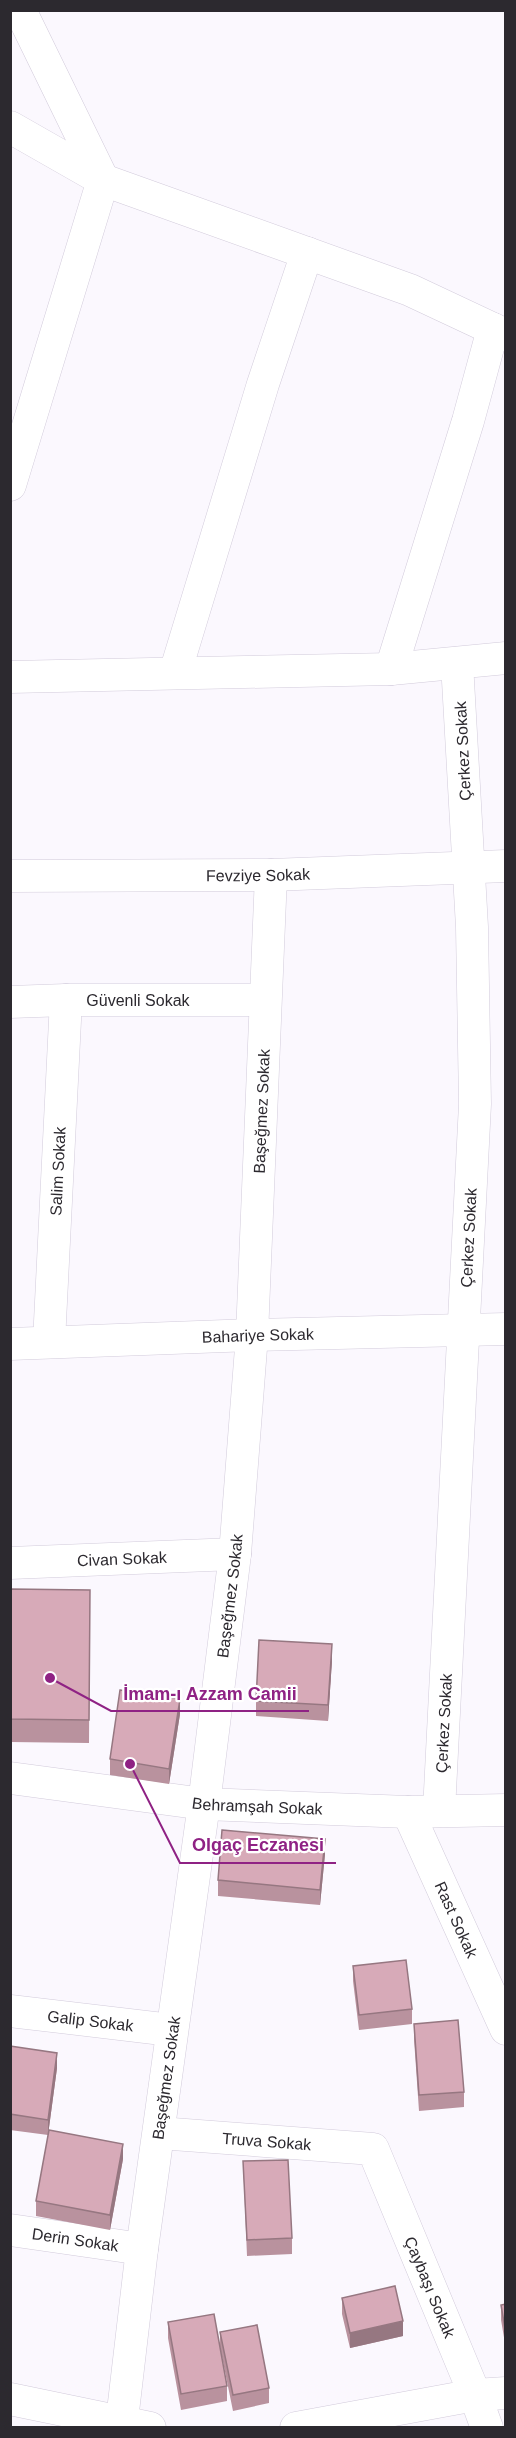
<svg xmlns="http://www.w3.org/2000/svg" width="516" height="2438" viewBox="0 0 516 2438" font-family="Arial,sans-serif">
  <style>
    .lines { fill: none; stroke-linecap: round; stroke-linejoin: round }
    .street-casing { stroke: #d2cbdb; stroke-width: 33 }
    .street { stroke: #fff; stroke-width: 32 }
    .wall { fill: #b9929e }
    .shaded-wall { fill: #967781 }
    .building { fill: #d7aab8; stroke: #967781; stroke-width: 1.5 }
    .labels { text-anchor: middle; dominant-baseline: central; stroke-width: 4.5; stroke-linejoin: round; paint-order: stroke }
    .street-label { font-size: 16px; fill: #2c292f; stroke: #fff }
    .leader { fill: none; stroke: #8f2284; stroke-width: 2 }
    .callout-dot { fill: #8f2284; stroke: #fff; stroke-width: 2 }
    .callout-label { font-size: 18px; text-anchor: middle; font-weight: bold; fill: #8f2284; stroke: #fff; stroke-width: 4.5; stroke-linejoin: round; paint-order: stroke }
  </style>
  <rect width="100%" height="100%" fill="#fbf8fe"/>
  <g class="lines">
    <!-- street casing -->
    <g class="street-casing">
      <g id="street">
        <path d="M 10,127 L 103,180 L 410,290 L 506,335"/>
        <path d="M 10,485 L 103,180 L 20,10"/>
        <path d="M 391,669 L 468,421 L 493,329"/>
        <path d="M 175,673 L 263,384 L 307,253"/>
        <path d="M 10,677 L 391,669 L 506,658"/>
        <path id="s1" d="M 10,876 L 271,875 L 506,866"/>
        <path id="s2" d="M 10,1002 L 66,1000 L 265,1000"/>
        <path id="s3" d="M 49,1342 L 66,1000"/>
        <path id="s4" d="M 10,1344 L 252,1335 L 506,1329"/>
        <path id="s5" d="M 10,1563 L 235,1554"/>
        <path id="s6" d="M 10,1778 L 204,1804 L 408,1812 L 506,1810"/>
        <path id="s7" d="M 439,1811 L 475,1104 L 472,927 L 457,663"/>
        <path id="s8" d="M 408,1812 L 506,2029"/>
        <path id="s9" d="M 10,2011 L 171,2030"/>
        <path id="s10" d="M 159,2133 L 373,2149 L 475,2395 L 487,2428"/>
        <path id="s11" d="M 10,2230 L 142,2249"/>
        <path d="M 10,2399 L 150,2428"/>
        <path id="s12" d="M 122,2420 L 142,2249 L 204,1804 L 235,1554 L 252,1335 L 271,875"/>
        <path d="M 296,2428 L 475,2395 L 506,2393"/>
      </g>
    </g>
    <!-- street -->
    <use href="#street" class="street"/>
  </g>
  <!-- wall -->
  <path class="wall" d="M 10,1589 L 90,1590 L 89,1743 L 10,1742 Z
    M 332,1660 L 328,1721 L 256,1716 L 256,1701 Z
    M 180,1714 L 169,1784 L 110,1775 L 110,1759 Z
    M 325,1854 L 320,1905 L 218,1896 L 218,1880 Z
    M 353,1966 L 412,2009 L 412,2024 L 359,2030 L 353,1981 Z
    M 414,2024 L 464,2092 L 464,2107 L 419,2111 L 414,2039 Z
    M 10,2046 L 57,2068 L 48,2135 L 10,2130 Z
    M 123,2159 L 110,2230 L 36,2216 L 36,2201 Z
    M 243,2161 L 292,2238 L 292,2254 L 247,2256 Z
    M 342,2298 L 403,2336 L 350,2348 L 342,2314 Z
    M 506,2304 L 506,2349 L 501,2320 L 501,2305 Z
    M 168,2322 L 227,2386 L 227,2401 L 181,2410 L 168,2338 Z
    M 220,2332 L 269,2388 L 269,2403 L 233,2411 L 220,2347 Z"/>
  <!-- shaded-wall -->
  <path class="shaded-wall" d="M 332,1644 L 332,1660 L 328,1721 L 328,1705 Z
    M 180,1699 L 180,1714 L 169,1784 L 169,1769 Z
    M 325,1839 L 325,1854 L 320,1905 L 320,1890 Z
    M 57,2053 L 57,2068 L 48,2135 L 48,2120 Z
    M 123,2144 L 123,2159 L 110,2230 L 110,2215 Z
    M 403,2321 L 403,2336 L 350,2348 L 350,2333 Z"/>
  <!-- building -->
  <path class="building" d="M 10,1589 L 90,1590 L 89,1720 L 10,1719 Z
    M 259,1640 L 332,1644 L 328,1705 L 256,1701 Z
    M 120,1690 L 180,1699 L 169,1769 L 110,1759 Z
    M 222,1830 L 325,1839 L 320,1890 L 218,1880 Z
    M 406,1960 L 412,2009 L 359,2015 L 353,1966 Z
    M 458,2020 L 464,2092 L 419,2095 L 414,2024 Z
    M 10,2046 L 57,2053 L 48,2120 L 10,2114 Z
    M 49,2130 L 123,2144 L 110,2215 L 36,2201 Z
    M 288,2160 L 292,2238 L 247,2240 L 243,2161 Z
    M 395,2286 L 403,2321 L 350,2333 L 342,2298 Z
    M 506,2304 L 506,2334 L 501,2305 Z
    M 214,2314 L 227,2386 L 181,2394 L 168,2322 Z
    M 257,2325 L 269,2388 L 233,2395 L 220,2332 Z"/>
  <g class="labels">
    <!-- street labels -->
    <g class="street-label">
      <text transform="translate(463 751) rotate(-93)">Çerkez Sokak</text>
      <text stroke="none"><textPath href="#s1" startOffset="248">Fevziye Sokak</textPath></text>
      <text stroke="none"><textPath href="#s2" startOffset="128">Güvenli Sokak</textPath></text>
      <text stroke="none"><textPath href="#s12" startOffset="1317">Başeğmez Sokak</textPath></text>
      <text stroke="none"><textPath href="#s3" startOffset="171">Salim Sokak</textPath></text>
      <text stroke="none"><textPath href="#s7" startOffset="574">Çerkez Sokak</textPath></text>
      <text stroke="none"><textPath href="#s4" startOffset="248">Bahariye Sokak</textPath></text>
      <text stroke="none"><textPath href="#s5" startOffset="112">Civan Sokak</textPath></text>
      <text stroke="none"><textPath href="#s12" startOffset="831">Başeğmez Sokak</textPath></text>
      <text stroke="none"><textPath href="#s7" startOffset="88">Çerkez Sokak</textPath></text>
      <text stroke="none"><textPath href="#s6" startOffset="249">Behramşah Sokak</textPath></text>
      <text stroke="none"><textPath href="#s8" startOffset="118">Rast Sokak</textPath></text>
      <text stroke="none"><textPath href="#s9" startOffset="81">Galip Sokak</textPath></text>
      <text stroke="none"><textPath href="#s12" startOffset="345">Başeğmez Sokak</textPath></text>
      <text stroke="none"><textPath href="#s10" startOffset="108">Truva Sokak</textPath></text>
      <text stroke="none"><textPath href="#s11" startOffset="66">Derin Sokak</textPath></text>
      <text stroke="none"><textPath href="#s10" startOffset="364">Çaybaşı Sokak</textPath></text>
    </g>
  </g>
  <!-- callouts -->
  <path class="leader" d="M50 1678L111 1711H309M130 1764L180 1863H336"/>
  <g class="callout-dot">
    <circle cx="50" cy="1678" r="6"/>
    <circle cx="130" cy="1764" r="6"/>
  </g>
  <g class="callout-label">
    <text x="210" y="1700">İmam-ı Azzam Camii</text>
    <text x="258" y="1851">Olgaç Eczanesi</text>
  </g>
  <!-- border -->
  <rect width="516" height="2438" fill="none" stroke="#2c292f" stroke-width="24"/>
</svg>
